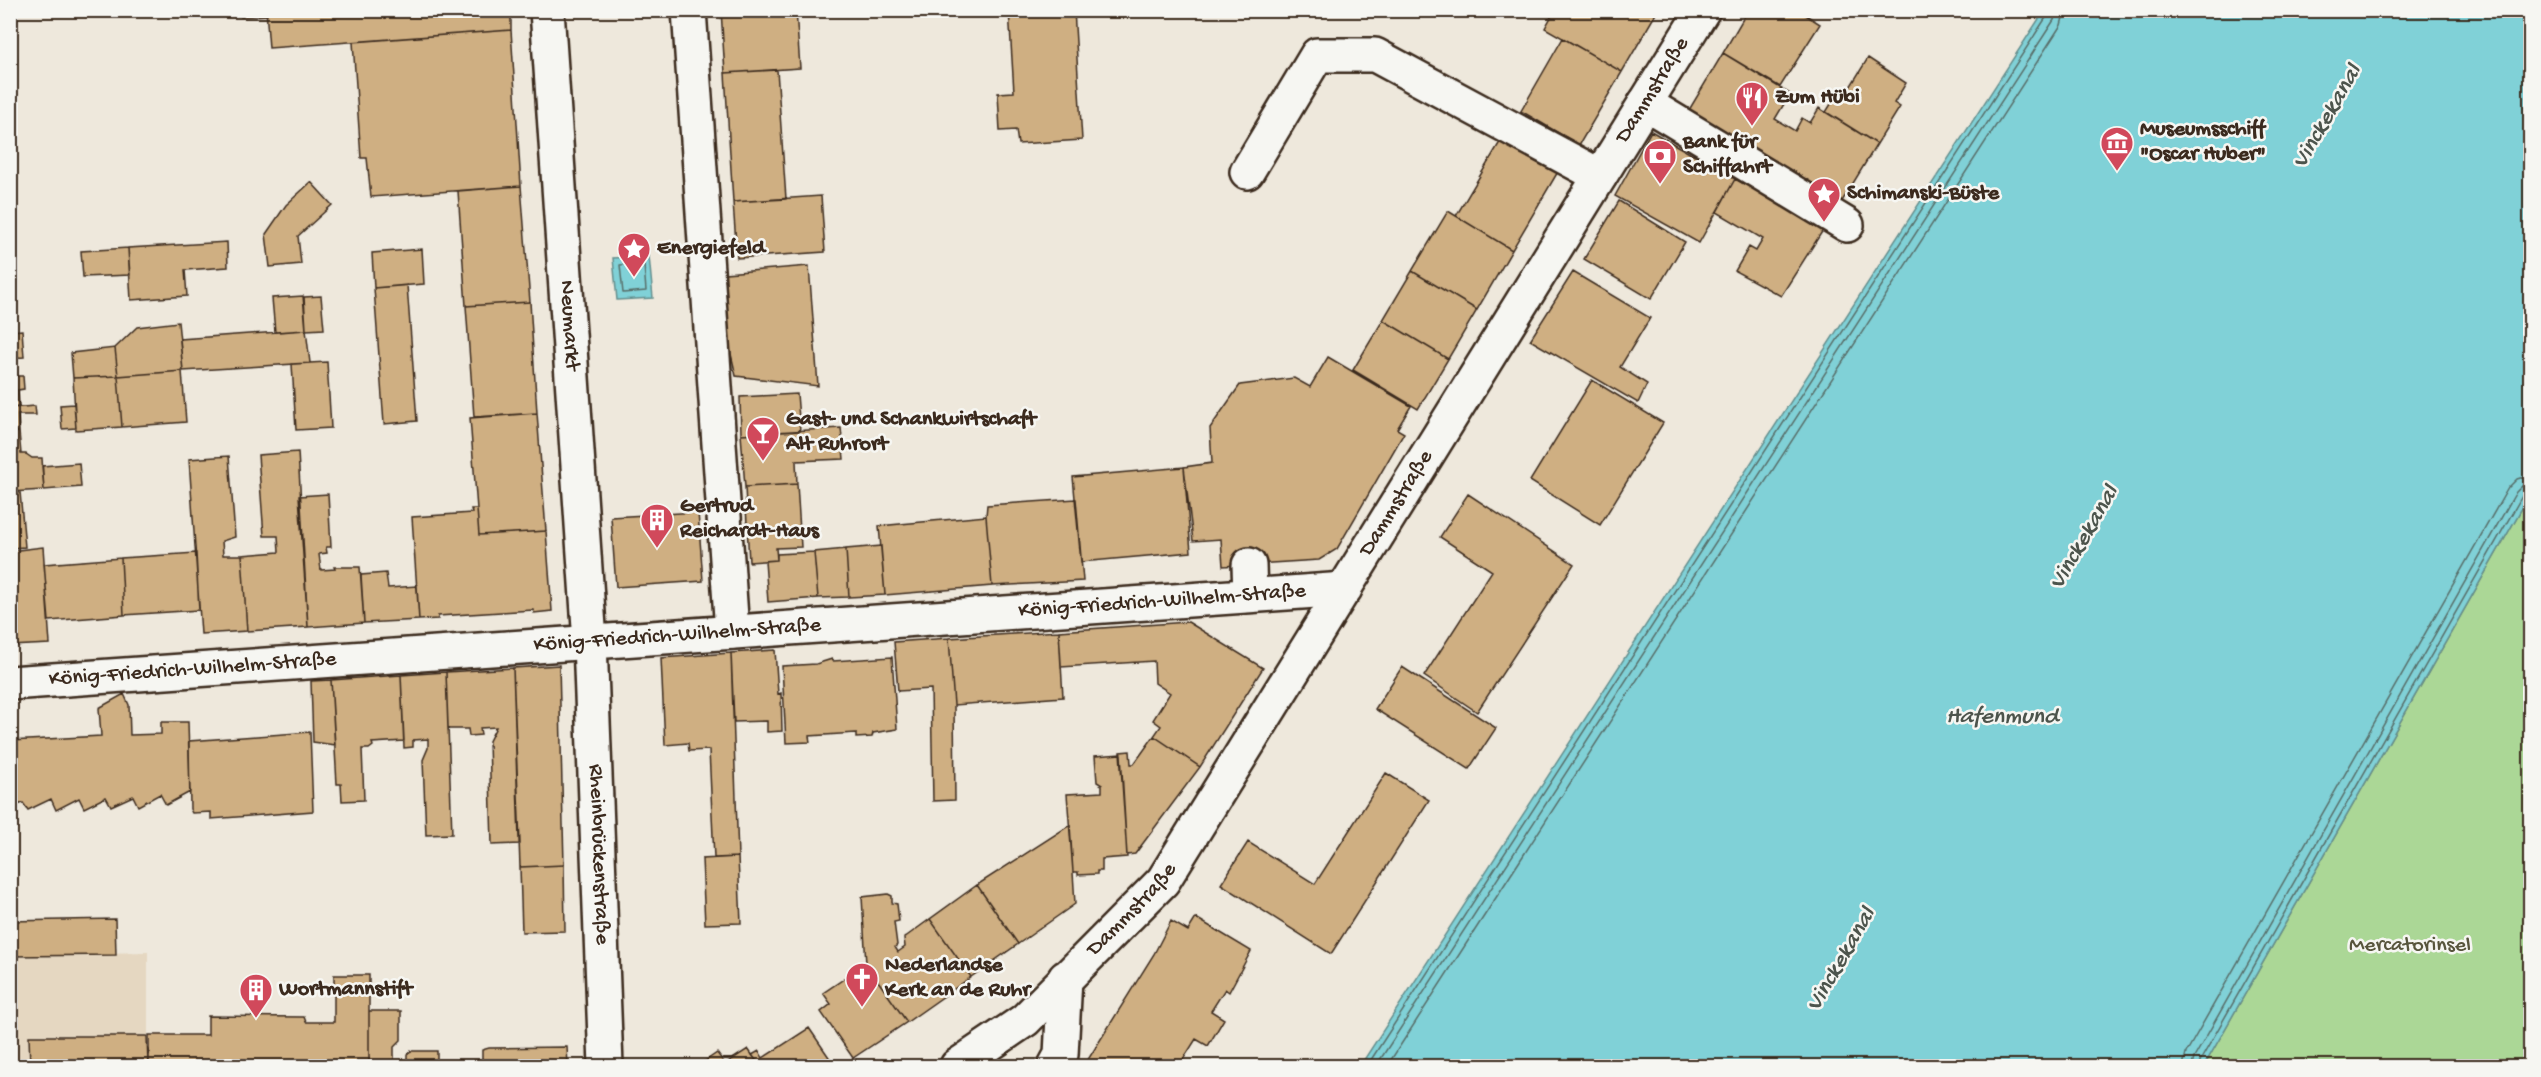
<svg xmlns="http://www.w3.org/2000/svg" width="2541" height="1077" viewBox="0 0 2541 1077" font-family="'Gochi Hand',sans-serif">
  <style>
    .built { fill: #e5d7c1 }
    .green { fill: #abd796; stroke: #73805a; stroke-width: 1.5 }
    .water { fill: #80d1d7; stroke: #648e8d; stroke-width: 1.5 }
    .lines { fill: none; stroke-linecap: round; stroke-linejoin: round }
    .shore { stroke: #576d68; stroke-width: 1.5 }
    .building { fill: #cfaf82; stroke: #3b2a1e; stroke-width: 1.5 }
    .minor-casing { stroke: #3b2a1e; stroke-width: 38 }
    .minor { stroke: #f6f6f2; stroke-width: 33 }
    .labels { text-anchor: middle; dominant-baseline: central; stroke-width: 5; stroke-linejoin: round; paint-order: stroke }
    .street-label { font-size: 22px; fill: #3b2a1e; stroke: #f6f6f2 }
    .poi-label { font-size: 22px; font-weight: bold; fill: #3b2a1e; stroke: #f6f6f2; text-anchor: start }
    .park-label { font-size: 22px; fill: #57553c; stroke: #f6f6f2 }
    .water-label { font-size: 24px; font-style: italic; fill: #4c544c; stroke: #f6f6f2 }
  </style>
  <rect width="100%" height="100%" fill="#eee8dc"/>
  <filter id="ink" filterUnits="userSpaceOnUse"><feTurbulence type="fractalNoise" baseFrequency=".0167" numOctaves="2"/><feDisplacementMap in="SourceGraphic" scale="12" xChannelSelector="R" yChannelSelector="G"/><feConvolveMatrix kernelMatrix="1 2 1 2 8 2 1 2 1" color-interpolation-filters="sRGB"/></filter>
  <g filter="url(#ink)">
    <!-- built -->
    <path class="built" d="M 148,952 L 148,1066 L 11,1066 L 10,955 Z"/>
    <!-- green -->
    <path class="green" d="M 2530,494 L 2530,1066 L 2204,1066 Z"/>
    <!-- water -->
    <path class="water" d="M 2044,11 L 2530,11 L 2530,494 L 2204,1066 L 1360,1066 Z
      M 649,256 L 653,298 L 617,300 L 613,258 Z"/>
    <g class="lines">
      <!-- shore -->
      <path class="shore" d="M 641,262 L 644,265 L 646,291 L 623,293 L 620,265 Z
        M 1367,1066 L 2047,16 L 2048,10
        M 1376,1066 L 2054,20 L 2056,10
        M 1387,1066 L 2061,25 L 2065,10
        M 2183,1066 L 2186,1053 L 2508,488 L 2517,479 L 2530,475
        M 2192,1066 L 2194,1058 L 2516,492 L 2522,486 L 2530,485
        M 2200,1066 L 2200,1061 L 2522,496 L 2530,492"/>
    </g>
    <!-- building -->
    <path class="building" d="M 10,10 L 16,10 L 14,24 L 17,61 L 10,61 Z
      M 241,10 L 266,10 L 267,15 L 241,17 Z
      M 266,10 L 503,10 L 504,16 L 511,16 L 511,30 L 269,48 Z
      M 721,10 L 796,10 L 800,68 L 725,73 Z
      M 1009,10 L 1074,10 L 1082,140 L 1018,144 L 1016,130 L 1000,131 L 998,93 L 1014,92 Z
      M 1555,10 L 1658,10 L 1622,72 L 1545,28 Z
      M 1748,10 L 1798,10 L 1820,24 L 1780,87 L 1723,53 Z
      M 511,30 L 521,186 L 371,197 L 367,158 L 361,158 L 353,42 Z
      M 1563,38 L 1622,72 L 1579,145 L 1521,111 Z
      M 1723,53 L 1790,94 L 1775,119 L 1795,131 L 1802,118 L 1810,123 L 1819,108 L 1877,144 L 1841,203 L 1689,110 Z
      M 1868,58 L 1906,83 L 1894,103 L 1900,107 L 1877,144 L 1826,112 L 1838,93 L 1844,97 Z
      M 777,70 L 786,199 L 733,202 L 725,73 Z
      M 1651,131 L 1735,179 L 1699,243 L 1615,196 Z
      M 1503,137 L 1559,170 L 1512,250 L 1456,216 Z
      M 1735,179 L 1825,227 L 1781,296 L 1735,271 L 1749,247 L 1756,251 L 1763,239 L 1717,212 Z
      M 311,182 L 332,205 L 298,236 L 301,264 L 270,267 L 266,234 L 286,205 Z
      M 521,186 L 530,302 L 466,306 L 458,191 Z
      M 821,196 L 825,252 L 737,258 L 733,202 Z
      M 1619,201 L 1685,242 L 1651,299 L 1584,259 Z
      M 1448,211 L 1512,250 L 1477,310 L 1412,271 Z
      M 227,242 L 228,267 L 185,270 L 187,296 L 131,300 L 128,248 Z
      M 128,248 L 130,275 L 83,277 L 81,251 Z
      M 422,249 L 424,284 L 374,288 L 372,253 Z
      M 809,266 L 818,386 L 736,376 L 726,332 L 725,273 Z
      M 1412,271 L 1477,310 L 1448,359 L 1383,320 Z
      M 1573,272 L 1650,318 L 1620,367 L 1647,384 L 1638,403 L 1530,340 Z
      M 407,285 L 417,421 L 384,424 L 374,288 Z
      M 303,296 L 306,330 L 275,332 L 272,298 Z
      M 321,296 L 324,329 L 306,330 L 304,297 Z
      M 530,302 L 537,413 L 474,417 L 466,306 Z
      M 1383,320 L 1448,359 L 1418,409 L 1353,370 Z
      M 178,322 L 183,371 L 118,376 L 115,348 L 137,327 Z
      M 22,330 L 24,357 L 10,358 L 10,331 Z
      M 306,330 L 310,363 L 183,371 L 180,339 Z
      M 115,348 L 118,376 L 73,378 L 71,353 Z
      M 1328,357 L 1411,406 L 1397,429 L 1404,433 L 1337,549 L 1319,560 L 1223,566 L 1221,539 L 1193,541 L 1184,467 L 1212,463 L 1210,428 L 1240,385 L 1294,378 L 1310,387 Z
      M 10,358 L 15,358 L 17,376 L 23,376 L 24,389 L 18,390 L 19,407 L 10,408 Z
      M 327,362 L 331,428 L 296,430 L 292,364 Z
      M 182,371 L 186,422 L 122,427 L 118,376 Z
      M 118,376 L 122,427 L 76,430 L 73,378 Z
      M 1592,380 L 1663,423 L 1600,525 L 1530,481 Z
      M 797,394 L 800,431 L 741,434 L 740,397 Z
      M 74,404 L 76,428 L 62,429 L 60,405 Z
      M 35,406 L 36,415 L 18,415 L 19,432 L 10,432 L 10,408 Z
      M 537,413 L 546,531 L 479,535 L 470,418 Z
      M 841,428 L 844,459 L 796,461 L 797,484 L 745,487 L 741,434 Z
      M 10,432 L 19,432 L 21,454 L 26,454 L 32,458 L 42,458 L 44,490 L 10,492 Z
      M 298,452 L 308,627 L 247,631 L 242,555 L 279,552 L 278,536 L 264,536 L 258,455 Z
      M 229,456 L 235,537 L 222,541 L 223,555 L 242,555 L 247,631 L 201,634 L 189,459 Z
      M 79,463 L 81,487 L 44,490 L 42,466 Z
      M 1184,467 L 1191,552 L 1081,562 L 1073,477 Z
      M 797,484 L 801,547 L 776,548 L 777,560 L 749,562 L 745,487 Z
      M 10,492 L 20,492 L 25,547 L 10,548 Z
      M 328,494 L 331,547 L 326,547 L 327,553 L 319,554 L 321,570 L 335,569 L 334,567 L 360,567 L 364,623 L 308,627 L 299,496 Z
      M 1468,494 L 1574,564 L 1477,712 L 1424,676 L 1492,571 L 1440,537 Z
      M 1076,499 L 1083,581 L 992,586 L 986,516 L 987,505 Z
      M 471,509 L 477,509 L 479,535 L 546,531 L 552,611 L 534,613 L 533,610 L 438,616 L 438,619 L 419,620 L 412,517 L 472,513 Z
      M 698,512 L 703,581 L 616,587 L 611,517 Z
      M 986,516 L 992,586 L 885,595 L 879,526 Z
      M 881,546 L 885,595 L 849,597 L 846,549 Z
      M 43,547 L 50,644 L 10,646 L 10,551 Z
      M 846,549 L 849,597 L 818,598 L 814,552 Z
      M 814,552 L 818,598 L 768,602 L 765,561 L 777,560 L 777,554 Z
      M 196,553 L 199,610 L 124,615 L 121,558 Z
      M 121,558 L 124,615 L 49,621 L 44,564 Z
      M 386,573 L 388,588 L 417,586 L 419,620 L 364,623 L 361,575 Z
      M 1188,622 L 1263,668 L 1200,767 L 1154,736 L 1161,726 L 1153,720 L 1170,693 L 1155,683 L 1154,661 L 1061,667 L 1059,631 Z
      M 1059,631 L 1063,697 L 954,705 L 949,638 Z
      M 949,638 L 954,705 L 955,800 L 933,801 L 931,689 L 898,691 L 894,642 Z
      M 775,650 L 778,694 L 781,693 L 782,731 L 767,732 L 767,721 L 734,722 L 731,653 Z
      M 731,653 L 738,857 L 714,858 L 709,750 L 689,751 L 688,743 L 665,745 L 661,658 Z
      M 892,657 L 897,729 L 873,733 L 872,737 L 856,738 L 856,733 L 809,736 L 810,742 L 786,743 L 782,666 L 816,664 L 832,659 L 833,661 Z
      M 559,665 L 564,865 L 520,867 L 513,668 Z
      M 1402,667 L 1496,728 L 1469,769 L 1375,709 Z
      M 513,668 L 520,844 L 492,845 L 489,741 L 496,727 L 480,728 L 481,735 L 469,736 L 468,729 L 448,729 L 446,672 Z
      M 446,672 L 452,834 L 426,835 L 423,760 L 428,748 L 428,739 L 413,740 L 413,747 L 404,748 L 401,675 Z
      M 401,675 L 404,741 L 372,743 L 373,746 L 369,749 L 362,749 L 364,800 L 342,801 L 341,784 L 337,784 L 331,680 Z
      M 331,680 L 335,745 L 313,742 L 311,681 Z
      M 124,694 L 129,705 L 130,735 L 161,734 L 161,722 L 188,722 L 190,792 L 166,805 L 160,794 L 138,806 L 133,796 L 111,806 L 106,797 L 84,808 L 79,798 L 56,810 L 51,799 L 28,810 L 23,803 L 10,808 L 10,741 L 101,736 L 99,708 Z
      M 310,732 L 313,811 L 211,819 L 211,812 L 192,813 L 190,809 L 189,741 Z
      M 1154,736 L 1200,767 L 1135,854 L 1127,855 L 1120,752 L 1130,751 L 1131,764 L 1134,764 Z
      M 1121,754 L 1127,857 L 1102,859 L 1102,871 L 1097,871 L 1097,874 L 1078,875 L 1078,872 L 1073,872 L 1067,794 L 1102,792 L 1102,785 L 1097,782 L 1095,756 Z
      M 1386,773 L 1429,800 L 1331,954 L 1221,884 L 1248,842 L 1315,884 Z
      M 1070,825 L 1075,904 L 1018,944 L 977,885 Z
      M 738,857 L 741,923 L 705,924 L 702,859 Z
      M 564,865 L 565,931 L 522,932 L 520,867 Z
      M 977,885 L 1018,944 L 971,977 L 930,919 Z
      M 888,894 L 892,896 L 892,903 L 897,904 L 899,921 L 894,922 L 897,945 L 895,947 L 898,952 L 905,947 L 904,938 L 930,919 L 971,977 L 907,1022 L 866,964 L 862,897 Z
      M 1196,918 L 1251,951 L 1229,992 L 1225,989 L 1211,1011 L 1224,1019 L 1208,1046 L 1196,1039 L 1179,1066 L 1084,1066 L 1154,954 L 1171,921 L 1188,931 Z
      M 115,919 L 116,955 L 10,956 L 10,921 Z
      M 866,964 L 907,1022 L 853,1058 L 821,1012 L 831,1004 L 823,993 Z
      M 334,975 L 369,975 L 369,1066 L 149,1066 L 149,1035 L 208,1035 L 208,1016 L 304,1017 L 306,1022 L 334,1022 Z
      M 369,1011 L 401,1011 L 401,1040 L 394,1047 L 394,1063 L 407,1063 L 407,1054 L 411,1051 L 437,1051 L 437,1066 L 369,1066 Z
      M 809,1028 L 835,1066 L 760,1066 L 752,1055 L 759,1051 L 763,1058 Z
      M 29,1036 L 147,1036 L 148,1066 L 10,1066 L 30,1066 Z
      M 567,1047 L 568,1066 L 482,1066 L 482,1050 L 489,1048 Z
      M 748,1049 L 760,1066 L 698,1066 L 717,1053 L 725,1064 Z"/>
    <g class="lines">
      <!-- minor casing -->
      <g class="minor-casing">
        <g id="minor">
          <path id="s1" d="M 547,10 L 590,642 L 606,1066"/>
          <path d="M 689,10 L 732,632"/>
          <path d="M 1645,103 L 1847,225"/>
          <path d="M 1247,172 L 1317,55 L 1375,55 L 1600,176"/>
          <path d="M 1249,565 L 1250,595"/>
          <path id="s2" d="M 10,683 L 1345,589"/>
          <path id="s3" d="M 957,1066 L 1025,1020 L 1163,881 L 1703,10"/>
          <path d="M 1055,1066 L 1061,1055 L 1065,978"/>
        </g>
      </g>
      <!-- minor -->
      <use href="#minor" class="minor"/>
    </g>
  </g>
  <!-- icons -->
  <defs>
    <g id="restaurant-pin" transform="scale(1.725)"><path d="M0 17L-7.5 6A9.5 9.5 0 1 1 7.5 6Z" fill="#d1495b" stroke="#f6f6f2"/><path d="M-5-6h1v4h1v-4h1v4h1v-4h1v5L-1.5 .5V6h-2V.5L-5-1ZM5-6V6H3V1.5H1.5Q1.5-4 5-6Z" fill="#fff"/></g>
    <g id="museum-pin" transform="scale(1.725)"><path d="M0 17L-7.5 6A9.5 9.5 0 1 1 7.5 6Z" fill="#d1495b" stroke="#f6f6f2"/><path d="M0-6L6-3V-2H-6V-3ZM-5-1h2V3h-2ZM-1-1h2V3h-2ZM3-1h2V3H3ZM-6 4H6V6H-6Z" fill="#fff"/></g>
    <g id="bank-pin" transform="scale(1.725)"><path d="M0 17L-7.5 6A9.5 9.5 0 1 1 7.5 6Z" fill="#d1495b" stroke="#f6f6f2"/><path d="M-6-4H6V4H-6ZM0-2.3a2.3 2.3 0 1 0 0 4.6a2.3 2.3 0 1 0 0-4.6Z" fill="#fff"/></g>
    <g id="sight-pin" transform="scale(1.725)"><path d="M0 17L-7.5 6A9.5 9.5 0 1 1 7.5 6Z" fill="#d1495b" stroke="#f6f6f2"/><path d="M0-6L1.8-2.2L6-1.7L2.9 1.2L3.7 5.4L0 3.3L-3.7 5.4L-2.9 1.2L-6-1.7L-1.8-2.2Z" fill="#fff"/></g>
    <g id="bar-pin" transform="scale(1.725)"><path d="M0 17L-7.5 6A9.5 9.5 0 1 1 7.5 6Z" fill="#d1495b" stroke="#f6f6f2"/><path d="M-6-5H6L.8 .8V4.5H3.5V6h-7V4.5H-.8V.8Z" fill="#fff"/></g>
    <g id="building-pin" transform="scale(1.725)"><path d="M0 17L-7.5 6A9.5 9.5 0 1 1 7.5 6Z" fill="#d1495b" stroke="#f6f6f2"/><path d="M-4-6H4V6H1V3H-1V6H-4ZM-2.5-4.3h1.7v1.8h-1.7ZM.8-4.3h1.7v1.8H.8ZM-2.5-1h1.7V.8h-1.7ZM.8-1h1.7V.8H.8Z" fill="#fff"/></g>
    <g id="church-pin" transform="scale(1.725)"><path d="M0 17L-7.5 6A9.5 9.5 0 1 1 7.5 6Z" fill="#d1495b" stroke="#f6f6f2"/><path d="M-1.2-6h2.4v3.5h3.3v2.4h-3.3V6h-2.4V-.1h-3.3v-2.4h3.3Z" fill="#fff"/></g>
  </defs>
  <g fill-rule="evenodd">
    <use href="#restaurant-pin" x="1752" y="98"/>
    <use href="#museum-pin" x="2117" y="143"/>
    <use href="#bank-pin" x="1660" y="156"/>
    <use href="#sight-pin" x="1824" y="194"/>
    <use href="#sight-pin" x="634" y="249"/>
    <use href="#bar-pin" x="763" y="433"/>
    <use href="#building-pin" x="657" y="520"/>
    <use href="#church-pin" x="862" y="979"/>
    <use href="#building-pin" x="256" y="990"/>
  </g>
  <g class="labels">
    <!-- street labels -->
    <g class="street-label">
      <text stroke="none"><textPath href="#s3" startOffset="1208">Dammstraße</textPath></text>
      <text stroke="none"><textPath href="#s1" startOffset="316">Neumarkt</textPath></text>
      <text stroke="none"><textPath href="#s3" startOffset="722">Dammstraße</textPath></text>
      <text stroke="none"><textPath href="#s2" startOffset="1155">König-Friedrich-Wilhelm-Straße</textPath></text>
      <text stroke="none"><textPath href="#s2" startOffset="669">König-Friedrich-Wilhelm-Straße</textPath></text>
      <text stroke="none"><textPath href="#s2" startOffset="183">König-Friedrich-Wilhelm-Straße</textPath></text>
      <text stroke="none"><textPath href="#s1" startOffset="846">Rheinbrückenstraße</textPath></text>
      <text stroke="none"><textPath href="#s3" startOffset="236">Dammstraße</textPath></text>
    </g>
    <!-- poi labels -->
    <g class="poi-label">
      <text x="1775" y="98">Zum Hübi</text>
      <text x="2140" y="130">Museumsschiff<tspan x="2140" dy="25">"Oscar Huber"</tspan></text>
      <text x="1683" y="143">Bank für<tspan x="1683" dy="25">Schiffahrt</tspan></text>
      <text x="1847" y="194">Schimanski-Büste</text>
      <text x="657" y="249">Energiefeld</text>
      <text x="786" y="420">Gast- und Schankwirtschaft<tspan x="786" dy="25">Alt Ruhrort</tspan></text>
      <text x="680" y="507">Gertrud<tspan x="680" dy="25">Reichardt-Haus</tspan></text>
      <text x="885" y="966">Nederlandse<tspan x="885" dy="25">Kerk an de Ruhr</tspan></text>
      <text x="279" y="990">Wortmannstift</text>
    </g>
    <!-- park labels -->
    <g class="park-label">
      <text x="2410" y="946">Mercatorinsel</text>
    </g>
    <!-- water labels -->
    <g class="water-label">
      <text transform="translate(2328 117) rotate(-60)">Vinckekanal</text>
      <text transform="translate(2085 538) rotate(-60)">Vinckekanal</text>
      <text x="2002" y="717">Hafenmund</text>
      <text transform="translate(1842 960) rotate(-60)">Vinckekanal</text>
    </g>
  </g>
  <!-- margin -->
  <rect width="2541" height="1077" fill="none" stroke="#f6f6f2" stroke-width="36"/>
  <rect x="18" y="18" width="2505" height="1041" fill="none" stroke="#3b2a1e" stroke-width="2" filter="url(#ink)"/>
</svg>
